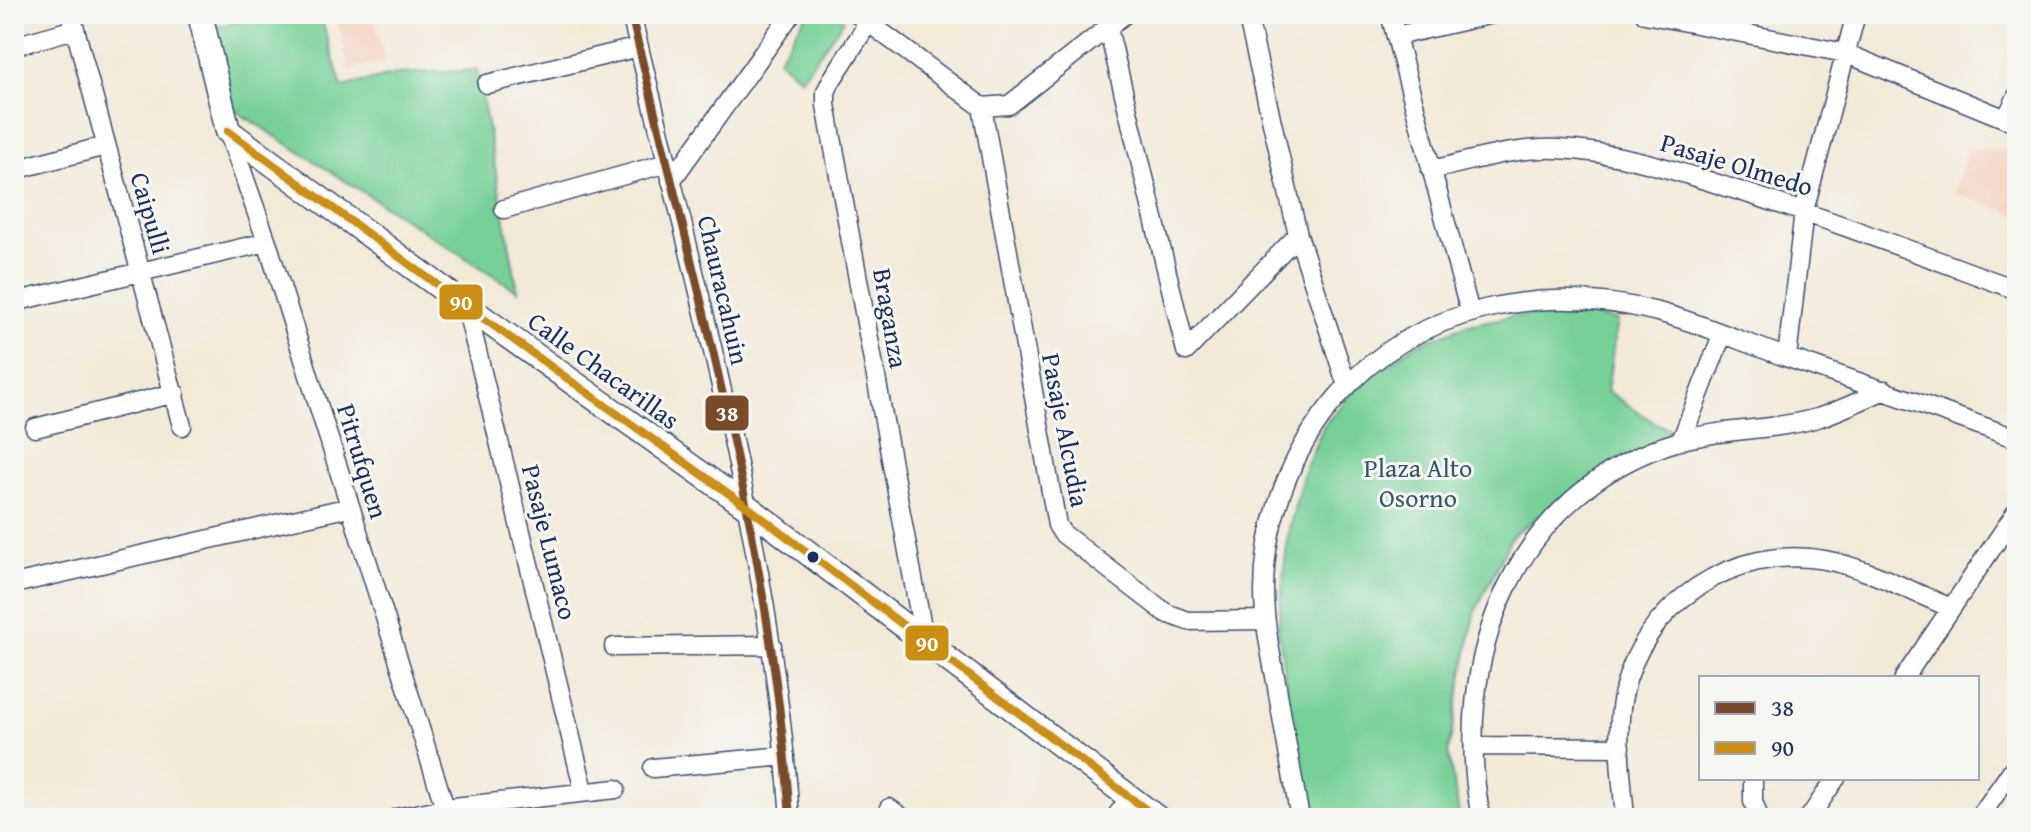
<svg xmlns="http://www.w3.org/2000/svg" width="2031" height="832" viewBox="0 0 2031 832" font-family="'Gentium Book Plus',serif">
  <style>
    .built { fill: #f5d2c2 }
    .green { fill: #76d097; stroke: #48807a; stroke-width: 2 }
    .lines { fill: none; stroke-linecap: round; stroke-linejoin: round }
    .minor-casing { stroke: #3b4b70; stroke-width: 21 }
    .tertiary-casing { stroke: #3b4b70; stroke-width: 27 }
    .minor { stroke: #fff; stroke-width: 18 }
    .tertiary { stroke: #fff; stroke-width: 24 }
    .bus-1-casing { stroke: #f6f6f2; stroke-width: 14 }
    .bus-2-casing { stroke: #f6f6f2; stroke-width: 14 }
    .bus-1 { stroke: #7a4b2a; stroke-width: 8 }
    .bus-2 { stroke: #cb8e13; stroke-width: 8 }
    .bus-dot { fill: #1b2f5e; stroke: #f6f6f2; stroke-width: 3 }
    .labels { text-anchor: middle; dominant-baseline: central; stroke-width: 6; stroke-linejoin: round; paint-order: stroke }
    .street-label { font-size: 26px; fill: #1b2f5e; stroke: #f6f6f2 }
    .park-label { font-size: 26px; fill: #32576c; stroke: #f6f6f2 }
    .line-badge { stroke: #f6f6f2; stroke-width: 3 }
    .badge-label { font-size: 22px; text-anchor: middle; font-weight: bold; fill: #fff }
  </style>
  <rect width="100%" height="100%" fill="#f6f6f2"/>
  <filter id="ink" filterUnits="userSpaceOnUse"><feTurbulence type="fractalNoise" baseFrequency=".0125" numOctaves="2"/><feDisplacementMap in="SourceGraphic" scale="16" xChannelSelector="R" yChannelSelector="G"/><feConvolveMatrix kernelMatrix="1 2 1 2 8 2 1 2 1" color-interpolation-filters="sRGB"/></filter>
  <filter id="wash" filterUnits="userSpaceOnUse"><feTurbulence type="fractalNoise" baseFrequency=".006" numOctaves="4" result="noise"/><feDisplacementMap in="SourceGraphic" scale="32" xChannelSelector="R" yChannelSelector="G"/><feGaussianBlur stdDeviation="1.8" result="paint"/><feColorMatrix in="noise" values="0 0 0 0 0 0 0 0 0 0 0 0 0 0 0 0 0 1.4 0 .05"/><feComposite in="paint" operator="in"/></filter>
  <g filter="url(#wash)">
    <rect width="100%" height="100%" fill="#f3e9d7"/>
    <!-- built -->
    <path class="built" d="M 336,14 L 374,14 L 385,61 L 349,70 Z
      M 1967,149 L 2017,149 L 2017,215 L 1954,193 Z"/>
    <!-- green -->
    <path class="green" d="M 269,14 L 320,14 L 342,87 L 397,74 L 477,70 L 518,291 L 234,110 L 215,27 Z
      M 807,14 L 837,14 L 844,20 L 801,79 L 778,59 Z
      M 1581,313 L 1617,321 L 1607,391 L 1655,423 L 1679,432 L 1563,499 L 1512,536 L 1475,612 L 1448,752 L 1460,818 L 1305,818 L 1278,629 L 1288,533 L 1304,471 L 1324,425 L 1357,387 L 1414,346 L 1464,326 L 1513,316 Z"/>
  </g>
  <g filter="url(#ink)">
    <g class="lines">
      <!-- minor casing -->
      <g class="minor-casing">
        <path id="minor" d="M 71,14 L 182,426
          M 631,14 C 694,280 771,544 790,818
          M 857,14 L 982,107 L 1009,105 L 1125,14
          M 874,14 L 831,81 L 826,92 L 826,105 L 925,644
          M 1247,14 L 1298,235 L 1347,386
          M 1390,14 L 1470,313
          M 1645,14 L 1845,53 L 2006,119 L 2017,96
          M 1108,28 L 1186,351
          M 1396,36 L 1493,14
          M 14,46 L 75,29
          M 487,84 L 639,47
          M 982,107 L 1057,525 L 1062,533 L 1166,613 L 1188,621 L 1265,620
          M 228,131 L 267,242 L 445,808
          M 14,170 L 105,146
          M 1431,170 C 1471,161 1516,147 1557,149 C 1616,151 1674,170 1730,188 C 1827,218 1922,255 2017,290
          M 671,181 L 791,14
          M 504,209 L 667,163
          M 14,302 L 267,242
          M 466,306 L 584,791
          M 1186,351 L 1298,235
          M 1787,357 L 1804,211 L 1856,14
          M 35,428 L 175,393
          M 1681,441 L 1722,335
          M 14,584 L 350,507
          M 614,647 L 772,645
          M 1904,678 L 2017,511
          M 1474,746 L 1620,747
          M 653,768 L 785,756
          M 1753,778 L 1753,801 L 1759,818
          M 889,808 L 903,818
          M 396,818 L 445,808 L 616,789
          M 1115,818 L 1130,798
          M 1300,818 C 1292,774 1284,731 1277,687 C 1271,655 1264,624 1264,591 C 1264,521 1291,451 1337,397 C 1417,305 1543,283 1658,312 C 1700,323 1742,342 1783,356 C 1862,383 1939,410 2017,439
          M 1481,818 C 1450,659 1513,491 1679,441 C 1724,428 1773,431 1817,418 C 1840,411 1863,399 1885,390
          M 1625,818 C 1622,778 1615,735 1623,696 C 1641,605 1734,543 1825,560 C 1868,568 1910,591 1951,608
          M 1809,818 L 1836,778
          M 1979,818 L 2017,763"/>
      </g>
      <!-- tertiary casing -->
      <g class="tertiary-casing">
        <path id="tertiary" d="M 200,14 L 228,131 L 466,306 L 749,508 L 1157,818"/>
      </g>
      <!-- minor -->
      <use href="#minor" class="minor"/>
      <!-- tertiary -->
      <use href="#tertiary" class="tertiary"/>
      <!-- bus-1 casing -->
      <g class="bus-1-casing">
        <path id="bus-1" d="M 631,14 C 694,280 771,544 790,818"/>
      </g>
      <!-- bus-2 casing -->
      <g class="bus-2-casing">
        <path id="bus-2" d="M 228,131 L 466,306 L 749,508 L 1157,818"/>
      </g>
      <!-- bus-1 -->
      <use href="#bus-1" class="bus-1"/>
      <!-- bus-2 -->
      <use href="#bus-2" class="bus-2"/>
    </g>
  </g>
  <!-- markers -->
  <circle class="bus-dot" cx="813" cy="557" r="7"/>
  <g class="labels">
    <!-- street labels -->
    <g class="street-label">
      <text transform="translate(1737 164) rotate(17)">Pasaje Olmedo</text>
      <text transform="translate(151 213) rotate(74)">Caipulli</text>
      <text transform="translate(724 290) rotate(77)">Chauracahuin</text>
      <text transform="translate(891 318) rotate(80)">Braganza</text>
      <text transform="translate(604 370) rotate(36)">Calle Chacarillas</text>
      <text transform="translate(1066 430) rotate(79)">Pasaje Alcudia</text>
      <text transform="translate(363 461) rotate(73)">Pitrufquen</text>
      <text transform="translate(550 542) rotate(76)">Pasaje Lumaco</text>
    </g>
    <!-- park labels -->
    <g class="park-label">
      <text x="1418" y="467">Plaza Alto<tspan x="1418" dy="30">Osorno</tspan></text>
    </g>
  </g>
  <g class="line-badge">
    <rect x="438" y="283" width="46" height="38" rx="8" fill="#cb8e13"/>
    <rect x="704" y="394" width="46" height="38" rx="8" fill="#7a4b2a"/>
    <rect x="904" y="624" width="46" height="38" rx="8" fill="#cb8e13"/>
  </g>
  <g class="badge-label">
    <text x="461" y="310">90</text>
    <text x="727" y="421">38</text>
    <text x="927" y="651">90</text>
  </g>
  <!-- margin -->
  <rect width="2031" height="832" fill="none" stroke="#f6f6f2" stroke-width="48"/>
  <!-- legend -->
  <rect x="1699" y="676" width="280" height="104" fill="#f6f6f2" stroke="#9ea6b7" stroke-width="2"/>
  <rect x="1715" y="702" width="40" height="12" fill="#7a4b2a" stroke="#9ea6b7" stroke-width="2"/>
  <text x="1771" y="716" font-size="24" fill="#1b2f5e">38</text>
  <rect x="1715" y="742" width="40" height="12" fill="#cb8e13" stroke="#9ea6b7" stroke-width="2"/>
  <text x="1771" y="756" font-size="24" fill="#1b2f5e">90</text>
</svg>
